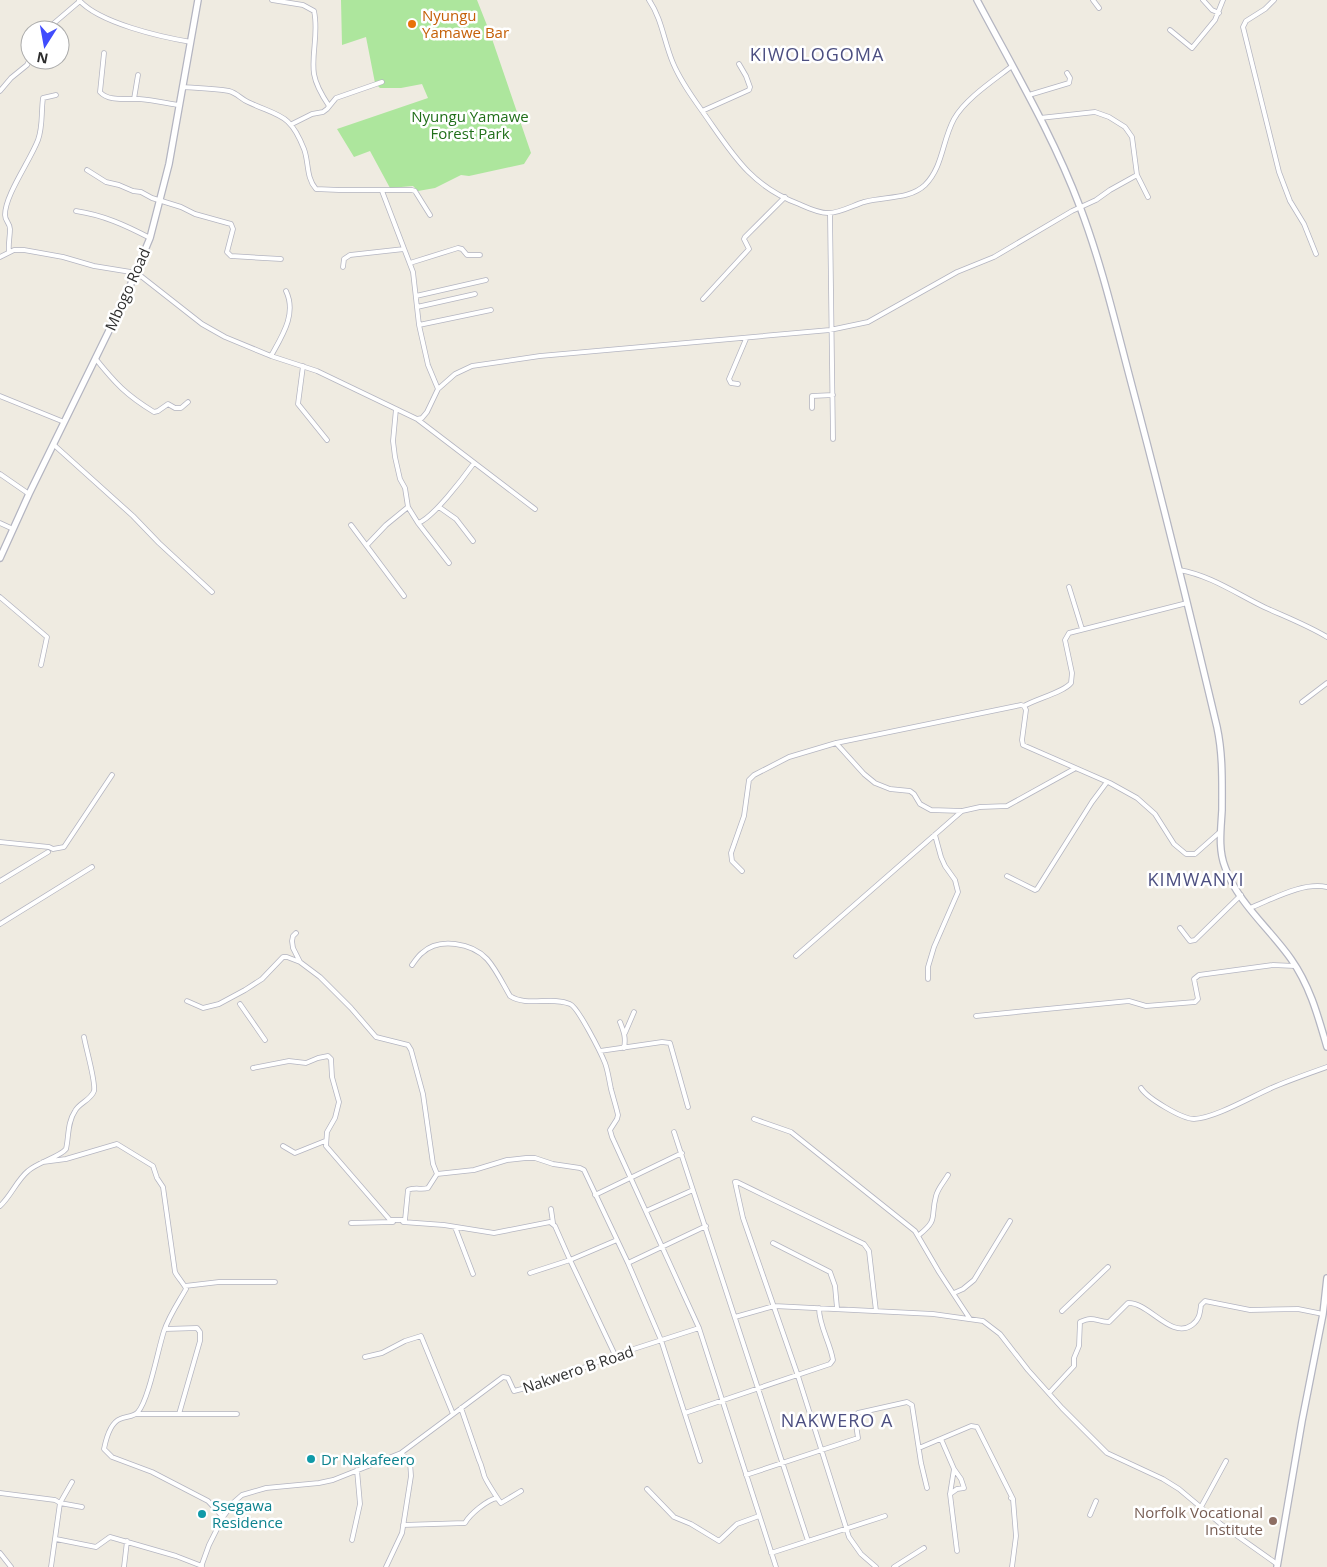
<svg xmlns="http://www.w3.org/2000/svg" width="1327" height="1567" viewBox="0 0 1327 1567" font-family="'Open Sans',sans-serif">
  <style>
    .green { fill: #ade69d }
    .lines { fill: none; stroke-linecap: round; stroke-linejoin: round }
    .street-casing { stroke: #b4b5c1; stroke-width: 5.5 }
    .secondary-casing { stroke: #b4b5c1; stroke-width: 8 }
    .street { stroke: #fff; stroke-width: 4 }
    .secondary { stroke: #fff; stroke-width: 5.5 }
    .food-dot { fill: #e8710a; stroke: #fff; stroke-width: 2 }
    .culture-dot { fill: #0f9aa8; stroke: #fff; stroke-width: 2 }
    .education-dot { fill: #8d6e63; stroke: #fff; stroke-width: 2 }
    .labels { text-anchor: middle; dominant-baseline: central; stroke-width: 5; stroke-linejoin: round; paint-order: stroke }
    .food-label { font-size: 15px; fill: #c56008; stroke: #fff; text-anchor: start }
    .park-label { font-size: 15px; fill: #216f1a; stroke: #fff }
    .street-label { font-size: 15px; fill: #2e2e2e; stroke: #fff }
    .culture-label { font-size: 15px; fill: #0d838f; stroke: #fff; text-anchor: start }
    .education-label { font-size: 15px; fill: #785e54; stroke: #fff; text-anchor: end }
    .quarter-label { font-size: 18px; letter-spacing: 1px; fill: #4c4f81; stroke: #fff }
  </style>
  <rect width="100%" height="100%" fill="#efebe1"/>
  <!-- green -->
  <path class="green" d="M 341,0 L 477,0 L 490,33 L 531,153 L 524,164 L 469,176 L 461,175 L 435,188 L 418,191 L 413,186 L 390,188 L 370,151 L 354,157 L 337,129 L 428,98 L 422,84 L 401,88 L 380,88 L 375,83 L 366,37 L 342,45 Z"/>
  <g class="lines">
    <!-- street casing -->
    <g class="street-casing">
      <path id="street" d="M 79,0 C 99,23 161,37 191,42
        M 272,0 L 303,5 L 314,11 C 319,33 311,54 314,74 C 316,86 323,97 329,106
        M 649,0 C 662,19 664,42 673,63 C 681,82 693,98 705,115 C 733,155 751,186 799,204 C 808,208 818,213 828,213 C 837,214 854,205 864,202 C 884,196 909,200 925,185 C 943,167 942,141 954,119 C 965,99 994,80 1012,66
        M 1093,0 L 1099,8
        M 1203,0 L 1212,10 L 1219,13
        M 1274,0 L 1265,9 L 1246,21 L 1243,27 L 1279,172 L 1290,201 L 1304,224 L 1316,254
        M 46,30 L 80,1
        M 1170,30 L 1192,48 L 1215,20 L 1223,0
        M 104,53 L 100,92 C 109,102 126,98 139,99 C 152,100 166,103 179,105
        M 183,87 C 198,88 214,88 229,91 C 237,93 241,99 248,102 C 280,117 290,113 304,149 C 309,162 306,178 316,189 L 339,190 L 412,190 L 415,191 L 430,215
        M 0,91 L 11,78 L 27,65 L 30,59
        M 1029,95 L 1069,83 L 1070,78 L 1067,73
        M 134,99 L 138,75
        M 702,111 L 749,90 L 750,87 L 746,76 L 739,64
        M 1040,118 L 1095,112 L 1109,117 L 1125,127 L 1132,137 L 1137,175 L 1148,197
        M 292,124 L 312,114 L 323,112 L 327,109 L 336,98 L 382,82
        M 87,170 L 106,182 L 119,185 L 133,191 L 141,192 L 152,198 L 181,207 L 195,214 L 231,224 L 233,229 L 227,252 L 231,256 L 281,259
        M 382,191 L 413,272 L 419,325 L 428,365 L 438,389
        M 76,211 C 103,215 125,225 150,238
        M 830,214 L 833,439
        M 9,252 C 8,244 10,237 10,229 C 10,223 5,221 5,215 C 5,195 30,161 38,140 C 43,126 41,113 43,98 L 56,95
        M 0,257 L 14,250 L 24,250 L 63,257 L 94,266 L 137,273 L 202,324 L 225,337 L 271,356 L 317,371 L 417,419 L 422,418 L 427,412 L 438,389 L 455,374 L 472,366 L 540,356 L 830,330 L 868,322 L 957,272 L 994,257 L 1072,211 L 1096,200 L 1110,190 L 1137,175
        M 410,263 L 458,248 L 462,249 L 467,255 L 480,255
        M 343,267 L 344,259 L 350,255 L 404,249
        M 416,296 L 486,280
        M 703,299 L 749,249 L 744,239 L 745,237 L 785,197
        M 417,307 L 475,294
        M 419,325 L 491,310
        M 271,356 C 282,336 297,314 286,291
        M 95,358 C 115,383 126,395 154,412 L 158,411 L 168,404 L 175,408 L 181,408 L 188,402
        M 303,366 L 298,404 L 327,440
        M 738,384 L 731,383 L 729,379 L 746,339
        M 0,396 L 64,422
        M 812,408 L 812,396 L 833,395
        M 396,409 L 393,441 L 395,457 L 400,479 L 405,488 L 408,507 L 418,523 L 449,563
        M 417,419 L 535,509
        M 53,444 L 133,516 L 159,543 L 212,592
        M 0,474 L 29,494
        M 439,507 L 456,519 L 473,541
        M 0,523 L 13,529
        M 418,523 C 432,519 464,477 474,463
        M 351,525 L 404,596
        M 367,545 L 386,525 L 408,507
        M 1179,570 C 1210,575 1237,594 1264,607 C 1286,617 1307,625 1327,637
        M 1069,587 L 1082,629
        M 0,597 L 47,637 L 41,665
        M 1302,702 L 1327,683
        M 1024,706 C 1036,699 1064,692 1071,683 L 1072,673 L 1065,640 L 1069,633 L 1187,603
        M 836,743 L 864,774 L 875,783 L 890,789 L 910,791 L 914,794 L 920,804 L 931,810 L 962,811 L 980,807 L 1007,806 L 1074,769
        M 0,842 L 49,847 L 53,849 L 64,847 L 112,775
        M 742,871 L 732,861 L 731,853 L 744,816 L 749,780 L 754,775 L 789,757 L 836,743 L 1021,705 L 1024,706 L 1026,710 L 1022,740 L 1023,745 L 1110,783 L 1137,798 L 1155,814 L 1174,844 L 1186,854 L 1195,854 L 1221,831
        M 1007,876 L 1035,890 L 1037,889 L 1092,802 L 1107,782
        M 0,881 L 48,852
        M 1250,908 C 1273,899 1302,882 1327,887
        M 0,924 L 92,867
        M 1180,928 L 1190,941 L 1195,940 L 1241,895
        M 796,956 L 962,811
        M 412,965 C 415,961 418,956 422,953 C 439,937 472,943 487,959 C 496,969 503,984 510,996 C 527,1007 551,996 570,1004 C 578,1007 601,1053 605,1063 C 608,1071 609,1080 611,1089 C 613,1097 616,1106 618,1115 L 617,1119 L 610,1130 L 612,1137 L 699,1328 L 776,1567
        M 928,979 L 928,967 L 934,947 L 958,892 L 955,880 L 945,866 L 941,857 L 935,835
        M 187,1001 L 203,1008 L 219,1004 L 245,990 L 262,979 L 283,957 L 287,957 L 300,962
        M 240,1004 L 265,1040
        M 976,1016 L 1129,1001 L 1146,1006 L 1195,1002 L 1198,999 L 1194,979 L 1199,975 L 1273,965 L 1295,966
        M 620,1022 C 624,1032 626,1038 624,1048
        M 625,1033 L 634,1012
        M 600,1051 L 662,1042 L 670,1043 L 688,1107
        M 253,1068 L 289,1061 L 306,1063 L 318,1058 L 328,1056 L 331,1059 L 332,1077 L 339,1102 L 335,1118 L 327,1132 L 326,1146 L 390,1220 L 405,1220 L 408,1190 C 414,1187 422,1190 428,1188 L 437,1174 L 433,1164 L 423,1094 L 411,1050 L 408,1045 L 376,1037 L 351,1008 L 320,977 L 300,962 L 293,948 L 292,941 L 293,936 L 296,933
        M 1141,1088 C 1147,1098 1182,1119 1194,1119 C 1216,1118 1254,1095 1276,1086 C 1293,1079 1310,1073 1327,1067
        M 754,1119 L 791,1132 L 915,1231 L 939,1272 L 970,1319
        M 674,1132 L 808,1541
        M 283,1146 L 295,1153 L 325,1141
        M 43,1162 L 66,1159 L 117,1144 L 153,1166 L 157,1178 L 163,1187 L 175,1272 C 178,1278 185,1285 186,1289 C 178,1303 169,1316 164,1331 C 158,1349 149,1399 138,1412 C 134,1417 126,1416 120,1419 C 110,1423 106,1439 104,1449 L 112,1457 L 152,1472 L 208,1501 L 223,1517
        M 437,1174 L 474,1170 L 507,1160 L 526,1158 L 535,1158 L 553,1164 L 580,1168 L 584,1170 L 628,1263 L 661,1340 L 700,1461
        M 595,1195 L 682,1153
        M 0,1206 C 11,1196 17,1180 28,1171 C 38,1162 60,1157 66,1149 C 69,1137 67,1123 75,1111 C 79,1103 91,1100 94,1091 C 96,1082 86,1049 84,1037
        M 551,1209 L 553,1223
        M 646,1211 L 693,1190
        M 403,1222 L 444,1225 L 494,1233 L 550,1222 L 555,1226 L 570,1260 L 617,1240
        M 351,1223 L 393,1222
        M 455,1227 L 473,1274
        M 919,1235 C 939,1219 930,1218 936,1196 C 938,1188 944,1182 948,1175
        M 773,1243 L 830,1272 L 835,1286 L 837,1308
        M 628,1263 L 706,1226
        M 530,1273 L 570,1260 L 615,1355
        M 185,1286 L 219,1282 L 275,1282
        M 954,1293 L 963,1289 L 974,1280 L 1010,1221
        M 1062,1311 L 1108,1267
        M 735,1317 L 774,1306 L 933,1314 L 983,1321 L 1000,1334 L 1028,1370 L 1062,1408 L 1107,1453 L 1163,1479 L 1179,1489 L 1222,1525 L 1277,1564
        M 165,1329 L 197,1328 L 200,1332 L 200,1341 L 179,1414
        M 365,1357 L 382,1353 L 405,1341 L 421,1336 L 453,1414
        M 1050,1392 L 1074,1366 L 1074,1358 L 1079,1346 L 1080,1322 C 1094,1315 1096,1322 1109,1322 L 1128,1303 C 1149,1302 1171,1340 1192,1325 C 1199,1320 1200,1314 1201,1305 L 1205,1301 L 1250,1310 L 1298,1309 L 1323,1314
        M 461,1408 L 479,1460 C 482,1466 482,1469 484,1475 C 484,1478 499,1501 501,1503 L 521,1491
        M 685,1413 L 830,1364 L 833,1360 C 830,1342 819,1326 819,1308
        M 136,1414 L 237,1414
        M 941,1439 L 954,1469 L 950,1494 L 957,1551
        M 919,1448 L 971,1426 L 977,1427 L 1013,1499
        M 746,1475 L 858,1438 L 855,1418 L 858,1413 L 907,1402 L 912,1405 L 921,1463 L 927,1488
        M 647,1489 L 674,1517 L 691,1524 L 719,1541 L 737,1524 L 759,1516
        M 0,1493 L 55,1500 L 60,1503 L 82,1507
        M 950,1494 L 957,1489 L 964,1488 L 961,1479 L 954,1469
        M 1011,1498 L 1013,1499 L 1016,1536 L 1012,1567
        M 1201,1507 L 1226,1461
        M 1090,1515 L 1096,1501
        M 403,1525 L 465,1523 C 470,1514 487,1500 497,1498
        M 56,1539 L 96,1547 L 110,1537 L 176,1556 L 202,1566
        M 352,1540 L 360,1504 L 357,1470
        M 0,1553 L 11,1567
        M 771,1553 L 885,1516
        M 51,1567 L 60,1503 L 72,1482
        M 124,1567 L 127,1541
        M 201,1567 L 209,1545 L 223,1517 L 234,1502 L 242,1495 L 266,1488 L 319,1483 L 333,1480 L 401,1453 L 503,1377 L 508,1378 L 514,1391 L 545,1383 L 615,1355 L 699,1328
        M 386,1567 L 402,1533 L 411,1476 L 410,1462 L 401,1453
        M 876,1567 L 861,1554 L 849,1537 L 798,1376 L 743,1218 L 735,1182 L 737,1182 L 864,1244 L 869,1251 L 876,1311
        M 894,1567 L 924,1548"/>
    </g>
    <!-- secondary casing -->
    <g class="secondary-casing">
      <path id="secondary" d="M 977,0 C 1013,68 1053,135 1080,207 C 1102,265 1116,326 1132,386 C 1162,499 1190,613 1217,727 C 1223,755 1222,782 1222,810 C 1221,829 1218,849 1225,867 C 1237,902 1270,929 1291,959 C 1310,986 1318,1016 1327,1047
        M 0,558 L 29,494 L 125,298 L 150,238 L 169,164 L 198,0
        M 1277,1567 L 1302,1421 L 1323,1314 L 1327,1278"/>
    </g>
    <!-- street -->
    <use href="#street" class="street"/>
    <!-- secondary -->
    <use href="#secondary" class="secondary"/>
  </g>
  <!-- markers -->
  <circle class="food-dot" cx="412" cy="24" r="5"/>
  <g class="culture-dot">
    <circle cx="311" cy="1459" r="5"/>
    <circle cx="202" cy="1514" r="5"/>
  </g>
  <circle class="education-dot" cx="1273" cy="1521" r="5"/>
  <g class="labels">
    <!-- food labels -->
    <g class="food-label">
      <text x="422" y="15">Nyungu<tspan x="422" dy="17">Yamawe Bar</tspan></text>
    </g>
    <!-- park labels -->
    <g class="park-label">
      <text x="470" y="116">Nyungu Yamawe<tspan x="470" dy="17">Forest Park</tspan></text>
    </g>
    <!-- street labels -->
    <g class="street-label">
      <text transform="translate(127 289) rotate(-66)">Mbogo Road</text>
      <text transform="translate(578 1369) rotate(-19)">Nakwero B Road</text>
    </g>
    <!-- culture labels -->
    <g class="culture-label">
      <text x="321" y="1459">Dr Nakafeero</text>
      <text x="212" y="1505">Ssegawa<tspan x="212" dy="17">Residence</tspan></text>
    </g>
    <!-- education labels -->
    <g class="education-label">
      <text x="1263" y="1512">Norfolk Vocational<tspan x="1263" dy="17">Institute</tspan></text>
    </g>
    <!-- quarter labels -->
    <g class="quarter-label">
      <text x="817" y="54">KIWOLOGOMA</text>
      <text x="1196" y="879">KIMWANYI</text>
      <text x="837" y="1420">NAKWERO A</text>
    </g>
  </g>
  <!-- north arrow -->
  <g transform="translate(45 45) rotate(191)"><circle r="24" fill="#ffffff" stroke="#ababab"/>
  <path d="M0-4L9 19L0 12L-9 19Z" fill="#404cfd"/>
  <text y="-8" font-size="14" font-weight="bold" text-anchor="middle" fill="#2e2e2e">N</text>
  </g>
</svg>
